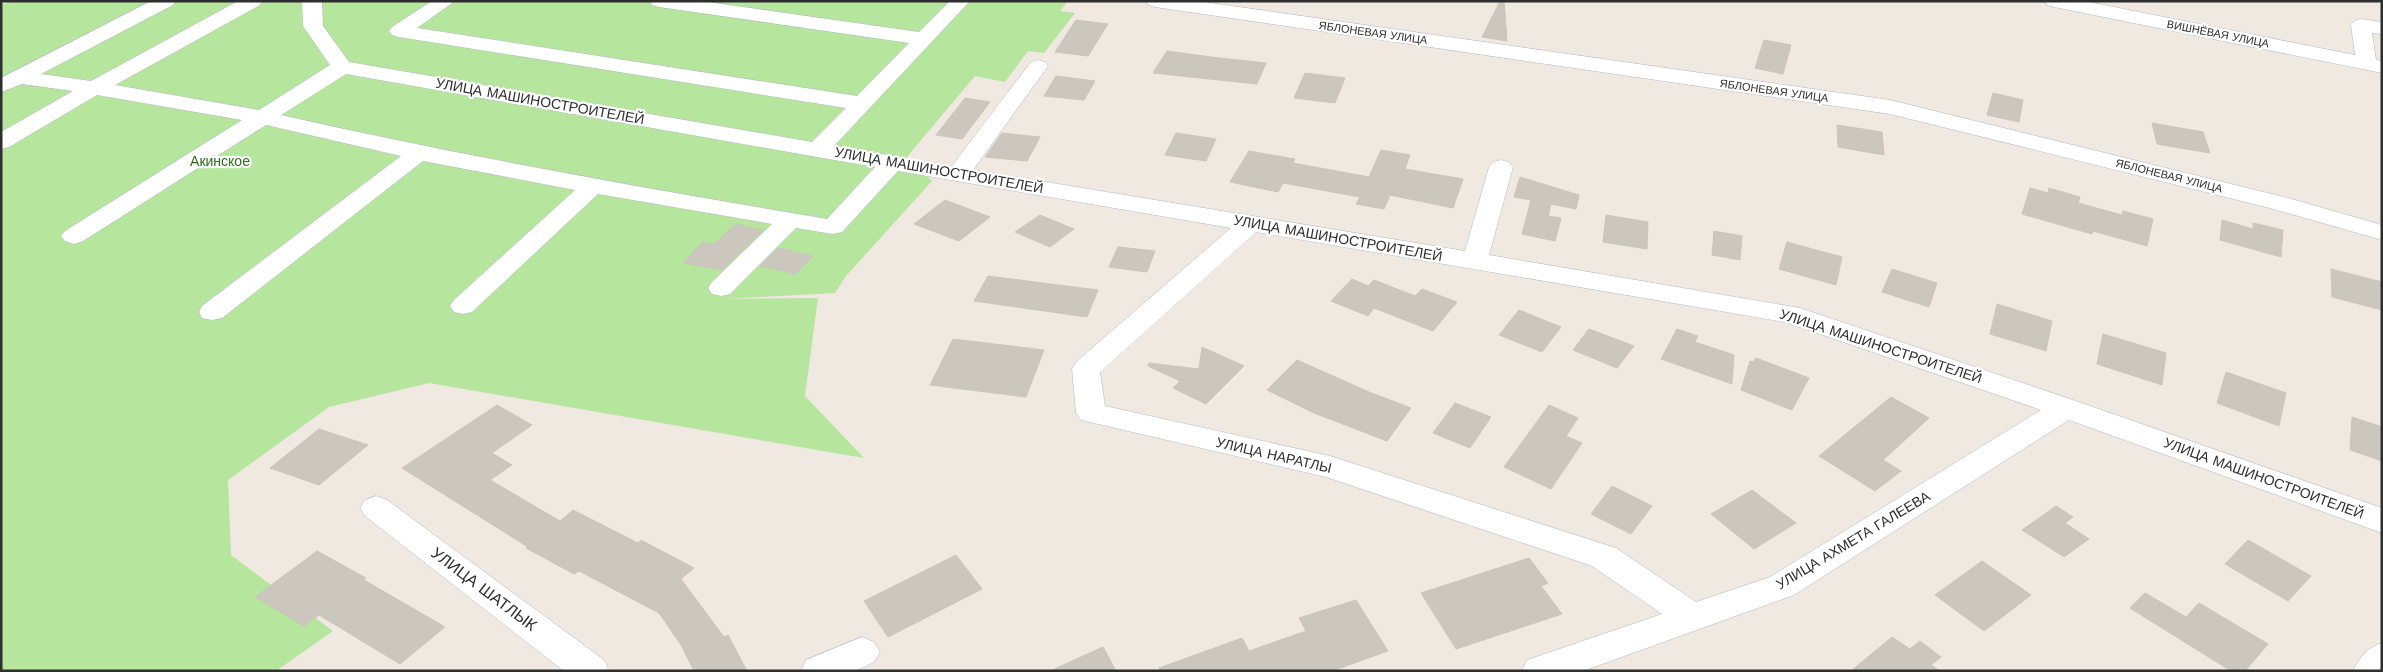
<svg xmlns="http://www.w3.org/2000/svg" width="2383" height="672" viewBox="0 0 2383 672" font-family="'Work Sans',sans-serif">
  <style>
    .green { fill: #b6e59e }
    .building { fill: #cbc7bf; stroke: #cbc5ba }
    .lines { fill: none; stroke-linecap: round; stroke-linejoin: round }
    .minor-casing { stroke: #b4b7c1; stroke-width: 1 }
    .minor { fill: #fff; fill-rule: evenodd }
    .labels { text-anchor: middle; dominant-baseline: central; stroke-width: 4.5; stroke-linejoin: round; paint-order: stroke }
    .far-street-label { font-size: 11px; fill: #2e2e2e; stroke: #fff }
    .street-label { font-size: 14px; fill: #2e2e2e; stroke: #fff }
    .park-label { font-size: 14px; fill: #2c6e1b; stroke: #fff }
    .near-street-label { font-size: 16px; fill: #2e2e2e; stroke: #fff }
  </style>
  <rect width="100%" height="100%" fill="#efe9e1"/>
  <!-- green -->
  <path class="green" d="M 11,1 L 1068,1 L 1060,11 L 1075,13 L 1044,53 L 1028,51 L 1005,82 L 975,76 L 906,158 L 932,181 L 846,276 L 835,293 L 725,299 L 818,298 L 805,396 L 864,458 L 429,383 L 329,407 L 228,480 L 231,555 L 333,631 L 276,671 L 1,671 L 1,5 Z"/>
  <!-- building -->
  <path class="building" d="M 1500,1 L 1504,1 L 1507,41 L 1482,37 Z
    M 1076,20 L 1108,24 L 1088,56 L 1055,52 Z
    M 1764,40 L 1791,45 L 1783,74 L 1755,68 Z
    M 1167,51 L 1219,58 L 1266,63 L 1257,84 L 1153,73 Z
    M 1305,73 L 1345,78 L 1335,103 L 1294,98 Z
    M 1056,76 L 1095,81 L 1084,100 L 1044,96 Z
    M 1993,93 L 2023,100 L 2019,122 L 1987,115 Z
    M 965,98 L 990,102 L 962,139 L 936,135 Z
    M 2152,123 L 2203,132 L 2210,153 L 2157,144 Z
    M 1837,125 L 1882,132 L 1884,155 L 1838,147 Z
    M 1002,133 L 1040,137 L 1027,161 L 985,157 Z
    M 1176,133 L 1216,139 L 1206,161 L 1165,155 Z
    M 1381,150 L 1410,155 L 1405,169 L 1463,179 L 1453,208 L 1390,195 L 1384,209 L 1356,204 L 1360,197 L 1283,183 L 1278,192 L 1230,182 L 1249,151 L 1295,159 L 1293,163 L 1369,177 Z
    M 1520,177 L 1579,195 L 1576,209 L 1551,204 L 1548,216 L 1561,218 L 1555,241 L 1522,234 L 1531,200 L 1514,197 Z
    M 2030,188 L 2048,193 L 2049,188 L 2080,197 L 2078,203 L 2122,215 L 2123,211 L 2153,219 L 2147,246 L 2093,231 L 2092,234 L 2022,214 Z
    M 945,200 L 990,217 L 959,241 L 914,224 Z
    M 1040,215 L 1074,229 L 1050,247 L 1015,232 Z
    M 1606,215 L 1648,222 L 1647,249 L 1603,242 Z
    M 2222,220 L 2253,229 L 2253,223 L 2283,230 L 2281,257 L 2220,240 Z
    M 736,224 L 763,230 L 722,270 L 683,263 L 703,242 L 714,244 Z
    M 1714,231 L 1742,236 L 1740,260 L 1712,255 Z
    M 1787,242 L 1842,257 L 1836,285 L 1779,269 Z
    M 1118,247 L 1155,251 L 1147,272 L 1109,267 Z
    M 778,248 L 813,256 L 796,274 L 760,266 Z
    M 1892,269 L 1937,283 L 1929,307 L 1882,292 Z
    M 2331,269 L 2382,282 L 2382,310 L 2332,297 Z
    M 988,276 L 1058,285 L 1098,290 L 1087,317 L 974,301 Z
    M 1352,279 L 1368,286 L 1374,280 L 1415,296 L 1422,289 L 1457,302 L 1433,331 L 1374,308 L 1368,316 L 1331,301 Z
    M 1997,304 L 2052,321 L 2046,351 L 1990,334 Z
    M 1519,310 L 1561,327 L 1542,352 L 1499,335 Z
    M 1589,329 L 1634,346 L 1617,368 L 1573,350 Z
    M 1677,329 L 1698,336 L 1695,342 L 1734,355 L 1732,384 L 1661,359 Z
    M 2103,334 L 2166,353 L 2162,385 L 2097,364 Z
    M 953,339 L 1044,350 L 1026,397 L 930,385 Z
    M 1202,347 L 1244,366 L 1206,404 L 1173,388 L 1180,381 L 1148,366 L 1149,363 L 1199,369 Z
    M 1756,358 L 1809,378 L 1792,410 L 1741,390 L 1750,361 L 1753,362 Z
    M 1297,360 L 1369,392 L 1411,408 L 1387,441 L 1314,413 L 1267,390 Z
    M 2226,372 L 2286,393 L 2279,426 L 2217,403 Z
    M 1891,397 L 1929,418 L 1883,460 L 1901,471 L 1875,491 L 1819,456 Z
    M 1455,403 L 1491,417 L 1470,448 L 1433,433 Z
    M 497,405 L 532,425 L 492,453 L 512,465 L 490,480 L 560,521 L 573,510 L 638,543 L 641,540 L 694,568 L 681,579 L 724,637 L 728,635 L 747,671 L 694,671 L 681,645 L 659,613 L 579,571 L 574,574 L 526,548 L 528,547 L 402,468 Z
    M 1549,405 L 1578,418 L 1566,436 L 1582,443 L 1551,489 L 1504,467 Z
    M 2352,417 L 2382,427 L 2382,461 L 2350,450 Z
    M 319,429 L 368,445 L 319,485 L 270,468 Z
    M 1612,486 L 1652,506 L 1631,534 L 1591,514 Z
    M 1752,490 L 1796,523 L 1754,549 L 1711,514 Z
    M 2056,506 L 2073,517 L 2065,523 L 2089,539 L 2064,557 L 2022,530 Z
    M 2248,540 L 2311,576 L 2288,601 L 2225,564 Z
    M 317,551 L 366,578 L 364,580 L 445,627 L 400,664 L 319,615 L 304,626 L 255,597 Z
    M 956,555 L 982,589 L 888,637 L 864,601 Z
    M 1529,558 L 1548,583 L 1541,586 L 1562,614 L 1456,649 L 1421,593 Z
    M 1982,561 L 2031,595 L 1984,631 L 1935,595 Z
    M 2145,593 L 2186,617 L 2199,603 L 2268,644 L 2245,671 L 2231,671 L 2130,608 Z
    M 1356,600 L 1388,651 L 1332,671 L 1160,671 L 1159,668 L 1242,638 L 1249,651 L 1306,631 L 1299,618 Z
    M 1892,637 L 1910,649 L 1920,641 L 1941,657 L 1931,665 L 1940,671 L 1851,671 Z
    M 1103,647 L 1116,671 L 1050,671 Z"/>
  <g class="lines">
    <!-- minor casing -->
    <g class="minor-casing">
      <path id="minor" d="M 151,1 L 175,1 L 173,5 L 41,74 L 91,81 L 238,1 L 262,1 L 260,5 L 115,85 L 259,110 L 330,65 L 303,26 L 302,1 L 322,1 L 323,26 L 349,62 L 812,142 L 846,108 L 399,37 L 392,35 L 389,31 L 392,27 L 432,1 L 455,1 L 417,28 L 857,96 L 909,43 L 659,7 L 652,5 L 650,1 L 701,1 L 919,32 L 950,1 L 970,1 L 834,146 L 952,166 L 1031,62 L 1038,60 L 1045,62 L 1048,66 L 973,170 L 1465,251 L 1489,167 L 1493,162 L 1501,160 L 1509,162 L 1513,167 L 1489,255 L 1800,308 L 2076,401 L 2382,508 L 2382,533 L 2069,420 L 1794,595 L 1583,671 L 1522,671 L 1527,660 L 1662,614 L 1592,566 L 1326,477 L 1081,420 L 1076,413 L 1072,369 L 1076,362 L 1231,228 L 898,171 L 842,232 L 833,234 L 796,228 L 730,294 L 721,296 L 712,294 L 708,288 L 712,282 L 772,224 L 598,194 L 472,312 L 463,314 L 454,312 L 450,306 L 454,300 L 575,190 L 423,161 L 222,318 L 212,320 L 202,318 L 199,312 L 202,306 L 401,156 L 266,125 L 83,241 L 74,244 L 65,241 L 61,236 L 65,231 L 242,120 L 97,95 L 9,147 L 1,149 L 1,132 L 73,91 L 22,84 L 1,92 L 1,78 ZM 346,74 L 817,157 L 875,167 L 827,219 C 644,188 462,156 281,115 ZM 1256,232 L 1785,322 L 2041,410 L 1770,577 L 1696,602 L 1616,548 L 1330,456 L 1105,406 L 1100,372 Z
        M 1146,1 L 1197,1 L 1890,100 L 2288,198 L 2382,225 L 2382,240 L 2270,208 L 1890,114 L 1155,7 L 1148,5 Z
        M 2045,1 L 2084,1 L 2355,55 L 2351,25 L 2354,21 L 2361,19 L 2382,22 L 2382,34 L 2372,33 L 2376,60 L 2382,61 L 2382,73 L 2054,7 L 2047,5 Z
        M 376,496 L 387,500 L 604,660 L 609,671 L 564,671 L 365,516 L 360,508 L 365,500 Z
        M 862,637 L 874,642 L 880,652 L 874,662 L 856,671 L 801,671 L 806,660 Z
        M 2382,643 L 2382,671 L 2353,671 C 2360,657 2367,648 2382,643 Z"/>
    </g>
    <!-- minor -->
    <use href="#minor" class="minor"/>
  </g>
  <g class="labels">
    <!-- far-street labels -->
    <g class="far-street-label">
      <text transform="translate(1373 33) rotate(8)">ЯБЛОНЕВАЯ УЛИЦА</text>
      <text transform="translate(2218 34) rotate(11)">ВИШНЁВАЯ УЛИЦА</text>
      <text transform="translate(1774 91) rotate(8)">ЯБЛОНЕВАЯ УЛИЦА</text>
      <text transform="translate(2169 176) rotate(14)">ЯБЛОНЕВАЯ УЛИЦА</text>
    </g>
    <!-- street labels -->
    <g class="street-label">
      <text transform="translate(540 101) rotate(10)">УЛИЦА МАШИНОСТРОИТЕЛЕЙ</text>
      <text transform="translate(939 170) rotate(10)">УЛИЦА МАШИНОСТРОИТЕЛЕЙ</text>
      <text transform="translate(1338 238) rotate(10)">УЛИЦА МАШИНОСТРОИТЕЛЕЙ</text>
      <text transform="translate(1881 346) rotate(18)">УЛИЦА МАШИНОСТРОИТЕЛЕЙ</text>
      <text transform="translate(1274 455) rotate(13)">УЛИЦА НАРАТЛЫ</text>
      <text transform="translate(2264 478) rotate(20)">УЛИЦА МАШИНОСТРОИТЕЛЕЙ</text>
      <text transform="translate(1853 540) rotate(-31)">УЛИЦА АХМЕТА ГАЛЕЕВА</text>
    </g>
    <!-- park labels -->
    <g class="park-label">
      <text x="220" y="161">Акинское</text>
    </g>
    <!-- near-street labels -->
    <g class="near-street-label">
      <text transform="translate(484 589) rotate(37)">УЛИЦА ШАТЛЫК</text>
    </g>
  </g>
  <!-- border -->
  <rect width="2383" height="672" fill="none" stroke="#2e2e2e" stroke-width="5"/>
</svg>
